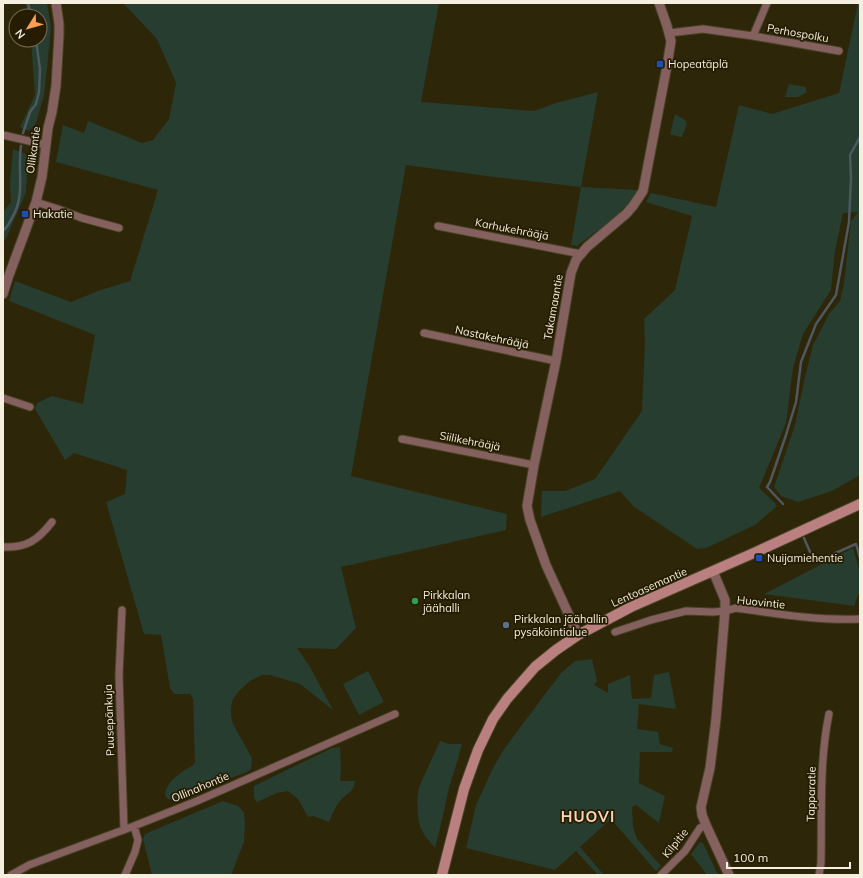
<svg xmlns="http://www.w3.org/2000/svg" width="863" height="878" viewBox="0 0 863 878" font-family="Mulish,sans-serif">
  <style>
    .green { fill: #263d2f }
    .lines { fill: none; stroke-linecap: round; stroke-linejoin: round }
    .stream { stroke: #4d5860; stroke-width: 2.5 }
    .minor-casing { stroke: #4a4226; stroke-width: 9 }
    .tertiary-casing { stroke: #4a4226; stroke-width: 11 }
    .secondary-casing { stroke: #4a4226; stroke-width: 12 }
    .minor { stroke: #84605f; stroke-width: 7 }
    .tertiary { stroke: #84605f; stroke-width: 9 }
    .secondary { stroke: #b9807f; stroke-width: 10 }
    .transit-dot { fill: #1a4fb4; stroke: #251c01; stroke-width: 1.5 }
    .leisure-dot { fill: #2e9e5b; stroke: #251c01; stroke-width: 1.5 }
    .service-dot { fill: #5c6f8a; stroke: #251c01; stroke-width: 1.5 }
    .labels { text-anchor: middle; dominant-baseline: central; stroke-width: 3.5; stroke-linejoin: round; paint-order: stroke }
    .street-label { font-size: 11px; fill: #f4efde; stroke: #251c01 }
    .poi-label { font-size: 11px; fill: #f4efde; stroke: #251c01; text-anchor: start }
    .district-label { font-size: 15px; font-weight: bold; letter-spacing: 1px; fill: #fcd4b7; stroke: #251c01 }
  </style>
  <rect width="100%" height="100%" fill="#2e2608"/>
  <!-- green -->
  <path class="green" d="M 25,3 L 47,3 L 51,27 L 48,59 L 44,96 L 36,123 L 29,131 L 20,127 L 35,95 L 31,40 L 40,40 L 40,16 L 29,16 Z
    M 123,3 L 439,3 L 421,102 L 534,111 L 556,103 L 598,92 L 581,187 L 637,190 L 629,203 L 609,222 L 577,246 L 571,245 L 581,187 L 494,177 L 406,165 L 351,476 L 507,514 L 506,530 L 341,567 L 356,628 L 336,649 L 297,648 L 310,667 L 333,710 L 300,684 L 270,675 L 262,675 L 250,681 L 239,691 L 233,699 L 231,707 L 231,715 L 233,724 L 252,758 L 251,769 L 247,772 L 172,800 L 168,799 L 165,796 C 165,784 176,776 185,770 C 189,767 193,767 195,762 L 193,699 L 190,694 L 174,694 L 170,688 L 161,635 L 144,634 L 106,502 L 125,494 L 127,470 L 74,453 L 65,460 L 35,409 L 37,403 L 52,396 L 83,404 L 95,335 L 9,301 L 15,281 L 71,302 L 98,291 L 130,281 L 158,190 L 56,162 L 63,125 L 84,133 L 88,121 L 142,143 L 153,140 L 169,119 L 176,83 L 157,39 Z
    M 858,3 L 860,3 L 860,475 L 832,491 L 798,502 L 781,496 L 774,487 L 795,425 L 804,381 L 813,345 L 829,314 L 840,301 L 844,283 L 851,221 L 858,212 L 843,213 L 835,251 L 831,290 L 803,334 L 793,368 L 786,423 L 759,488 L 775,503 L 776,507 L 755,525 L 706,548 L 697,549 L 633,506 L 620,491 L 541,517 L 542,491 L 565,491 L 595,479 L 642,411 L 645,342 L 644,319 L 675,290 L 692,216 L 646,202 L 651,193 L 716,207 L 739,105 L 772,114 L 839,93 Z
    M 789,84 L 806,87 L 806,93 L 798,97 L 785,97 Z
    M 675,114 L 685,120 L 687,123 L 682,137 L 680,137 L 670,134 Z
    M 13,149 L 28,155 L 26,192 L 6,239 L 3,241 L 3,212 L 11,202 L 10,182 Z
    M 853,548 L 860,572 L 860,590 L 854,606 L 764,594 Z
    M 592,659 L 597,681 L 594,685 L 608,693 L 608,684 L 630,675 L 632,699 L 651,698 L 654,675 L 669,672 L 676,709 L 639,704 L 637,729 L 658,732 L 660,744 L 673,748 L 672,752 L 640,752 L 639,783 L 665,796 L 659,823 L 636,805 L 632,807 L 633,827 L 637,839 L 661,866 L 656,871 L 611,819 L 580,847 L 604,875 L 598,875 L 576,851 L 555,870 L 466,848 L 476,805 L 493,768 L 504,749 L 561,673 L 575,661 Z
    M 368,671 L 384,702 L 359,715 L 343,684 Z
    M 440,741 L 449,744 L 462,744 L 458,759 L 449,788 L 442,820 L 435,848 L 425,836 L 420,827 L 418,816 L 417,801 L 419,787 Z
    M 340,747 L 341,770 L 340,781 L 355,781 C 354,793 346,793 340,801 C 335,807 332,815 329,822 L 313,816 L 308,817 L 298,799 L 288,791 L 277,793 L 257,802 L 254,798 L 254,786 L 332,748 Z
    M 223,801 L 238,806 L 244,812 L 245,824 L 244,842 L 231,875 L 152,875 L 143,839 L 145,834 Z
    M 700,842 L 703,843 L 718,875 L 707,875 L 691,854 Z"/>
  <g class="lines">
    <!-- stream -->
    <path class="stream" d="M 28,3 L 31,16
      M 23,133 L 30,112 L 36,104 L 39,92 L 40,69 L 36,40
      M 3,231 C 7,228 9,223 12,218 C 26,194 17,172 21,146
      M 783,504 L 767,487 L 770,482 L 786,435 L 796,402 L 801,362 L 816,324 L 836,295 L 849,222 L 851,178 L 850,155 L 860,137
      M 804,538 L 810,552
      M 815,562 L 856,544 L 860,558"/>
    <!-- minor casing -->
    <g class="minor-casing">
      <path id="minor" d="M 669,33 L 703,29 L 753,36 L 767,3
        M 753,36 L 839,51
        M 3,135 L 46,145
        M 36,202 L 58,209 L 82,218 L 119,228
        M 438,226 L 581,254
        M 424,333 L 556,361
        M 3,398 L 30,407
        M 402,439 L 534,465
        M 3,547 C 27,548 38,540 52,522
        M 122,610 L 119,675 L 124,830
        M 615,632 L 651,620 L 686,611 L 713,612 L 725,611 L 736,608 C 777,614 819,621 860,619
        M 11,875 L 29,865 L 134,826 L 197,801 L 395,714
        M 125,875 L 135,852 L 138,840 L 134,826
        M 661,875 L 685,851 L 700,828 L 706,825
        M 819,875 L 821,863 C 822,814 819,762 829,714"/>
    </g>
    <!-- tertiary casing -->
    <g class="tertiary-casing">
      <path id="tertiary" d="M 3,294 L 8,278 L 36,202 L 42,177 L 48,128 L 52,112 L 56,86 L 59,35 L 59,24 L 56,3
        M 713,571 L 725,600 L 725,611 L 716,719 L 710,768 L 701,807 L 702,815 L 706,825 L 729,875
        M 578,635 L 546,565 L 530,520 L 527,506 L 534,465 L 556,361 L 571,273 L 576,260 L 587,247 L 626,214 L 633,206 L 643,191 L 667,66 L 671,41 L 667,26 L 659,3"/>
    </g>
    <!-- secondary casing -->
    <g class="secondary-casing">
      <path id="secondary" d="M 442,875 L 464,789 L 478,750 L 493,719 L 507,699 L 535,667 L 556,650 L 578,635 L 631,607 L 756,552 L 860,504"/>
    </g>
    <!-- minor -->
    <use href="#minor" class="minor"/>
    <!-- tertiary -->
    <use href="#tertiary" class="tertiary"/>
    <!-- secondary -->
    <use href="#secondary" class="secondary"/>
  </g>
  <!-- markers -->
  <g class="transit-dot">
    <rect x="656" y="60" width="8" height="8" rx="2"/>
    <rect x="21" y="210" width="8" height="8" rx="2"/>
    <rect x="755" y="554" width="8" height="8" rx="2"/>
  </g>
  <circle class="leisure-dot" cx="415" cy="601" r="4"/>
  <circle class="service-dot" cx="506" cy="625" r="4"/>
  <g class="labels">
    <!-- street labels -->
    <g class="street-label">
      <text transform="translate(798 33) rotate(10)">Perhospolku</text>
      <text transform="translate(33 150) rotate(-82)">Ollikantie</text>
      <text transform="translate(512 229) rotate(11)">Karhukehrääjä</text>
      <text transform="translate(553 307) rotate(-80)">Takamaantie</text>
      <text transform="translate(492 337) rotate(12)">Nastakehrääjä</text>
      <text transform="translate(470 441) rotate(11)">Siilikehrääjä</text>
      <text transform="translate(649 587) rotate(-24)">Lentoasemantie</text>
      <text transform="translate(761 602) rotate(6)">Huovintie</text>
      <text transform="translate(109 720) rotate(-92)">Puusepänkuja</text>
      <text transform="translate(200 787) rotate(-23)">Ollinahontie</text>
      <text transform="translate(811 794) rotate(-89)">Tapparatie</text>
      <text transform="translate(675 843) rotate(-51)">Kilpitie</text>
    </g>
    <!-- poi labels -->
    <g class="poi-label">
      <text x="668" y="64">Hopeatäplä</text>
      <text x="33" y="214">Hakatie</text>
      <text x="767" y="558">Nuijamiehentie</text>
      <text x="423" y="595">Pirkkalan<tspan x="423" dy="13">jäähalli</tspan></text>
      <text x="514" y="619">Pirkkalan jäähallin<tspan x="514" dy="13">pysäköintialue</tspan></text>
    </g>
    <!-- district labels -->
    <g class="district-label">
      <text x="588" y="816">HUOVI</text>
    </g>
  </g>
  <!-- border -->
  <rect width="863" height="878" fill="none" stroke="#f4efde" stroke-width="8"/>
  <!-- north arrow -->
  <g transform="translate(28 28) rotate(233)"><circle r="19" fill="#251c01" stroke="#787059"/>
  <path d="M0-3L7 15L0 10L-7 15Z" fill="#fb9e52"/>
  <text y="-6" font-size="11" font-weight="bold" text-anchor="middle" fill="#f4efde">N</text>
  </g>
  <!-- scale -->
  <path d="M727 862v6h123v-6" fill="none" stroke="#f4efde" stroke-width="2"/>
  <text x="733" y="862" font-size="12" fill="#f4efde" stroke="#251c01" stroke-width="3" paint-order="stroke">100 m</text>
</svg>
